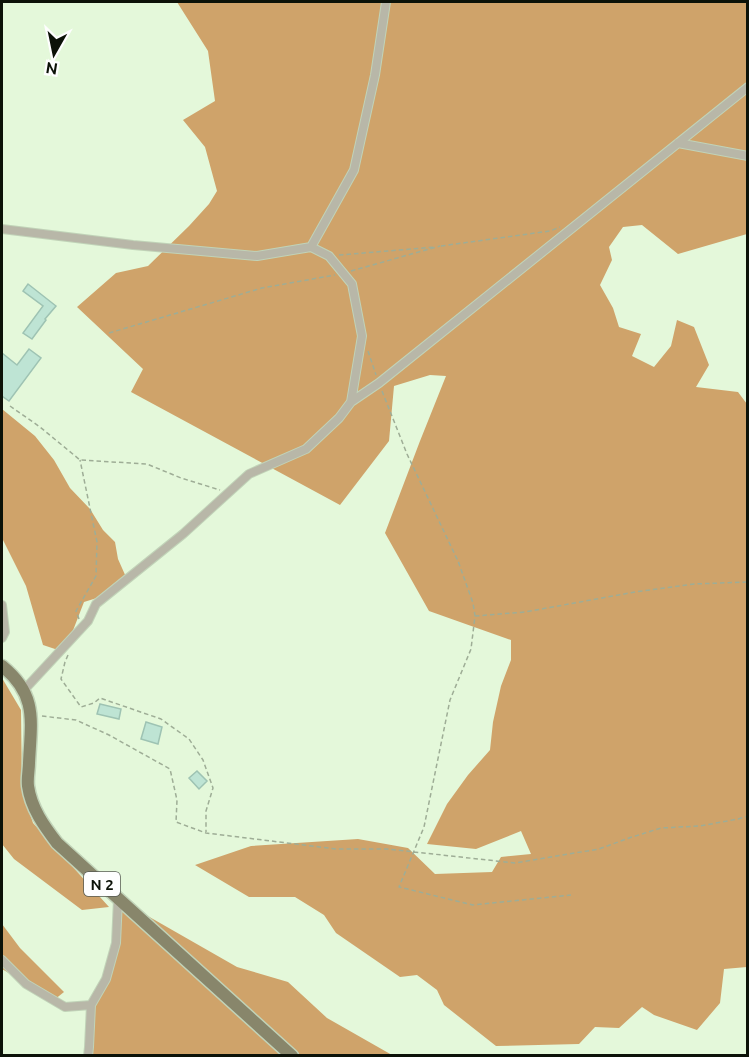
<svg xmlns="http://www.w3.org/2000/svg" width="749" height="1057" viewBox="0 0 749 1057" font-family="Ubuntu,sans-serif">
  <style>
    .forest { fill: #cfa36a }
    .building { fill: #bee4d4; stroke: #9ec3b3; stroke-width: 1.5 }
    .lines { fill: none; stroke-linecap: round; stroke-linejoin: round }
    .street-casing { stroke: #c1d3b8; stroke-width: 10 }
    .primary-casing { stroke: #c1d3b8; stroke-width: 15 }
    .path { stroke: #9ead96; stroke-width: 1.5; stroke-dasharray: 4.5 3; stroke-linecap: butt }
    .street { stroke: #b8b7a8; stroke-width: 8 }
    .primary { stroke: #88866b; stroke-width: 12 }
    .labels { text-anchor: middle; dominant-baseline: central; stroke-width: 4.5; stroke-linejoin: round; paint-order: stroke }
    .shield { fill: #fefefe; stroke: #555952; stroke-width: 1.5 }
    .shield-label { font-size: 15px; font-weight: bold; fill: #0c1208 }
  </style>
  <rect width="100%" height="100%" fill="#e4f8da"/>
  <!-- forest -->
  <path class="forest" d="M 177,2 L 747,2 L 747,234 L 678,254 L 642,225 L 623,227 L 609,247 L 612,260 L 600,285 L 613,308 L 619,327 L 641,334 L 632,356 L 654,367 L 671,346 L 677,320 L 694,327 L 709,365 L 696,387 L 738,392 L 747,404 L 747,967 L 724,969 L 720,1003 L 697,1030 L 654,1015 L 642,1007 L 619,1028 L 595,1027 L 579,1044 L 496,1046 L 444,1005 L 437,990 L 417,975 L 400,977 L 336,933 L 324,915 L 295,897 L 249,897 L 195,865 L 251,846 L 358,839 L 408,848 L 435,874 L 492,872 L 501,857 L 531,854 L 521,831 L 476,849 L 427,844 L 447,804 L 468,775 L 490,750 L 493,722 L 501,686 L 511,660 L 511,640 L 429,611 L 385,533 L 420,441 L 446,376 L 430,375 L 394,386 L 389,441 L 340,505 L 131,392 L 143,369 L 77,307 L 116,273 L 148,266 L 189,226 L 209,204 L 217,191 L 205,147 L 183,120 L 215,101 L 208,51 Z
    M 2,409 L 35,436 L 54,460 L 70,488 L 90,509 L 103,530 L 115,542 L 118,559 L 126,577 L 100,597 L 84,602 L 72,633 L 58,650 L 43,645 L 26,586 L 2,538 Z
    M 2,678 L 21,710 L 22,789 L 33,823 L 109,907 L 82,910 L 14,859 L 2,844 Z
    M 118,899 L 237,967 L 288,982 L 327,1018 L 392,1055 L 90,1056 L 91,1005 L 116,943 Z
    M 2,924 L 20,948 L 64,992 L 54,1000 L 2,969 Z"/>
  <!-- building -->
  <path class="building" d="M 28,284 L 56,306 L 45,319 L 46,320 L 32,339 L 23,333 L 43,306 L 23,291 Z
    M 29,349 L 41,358 L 9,401 L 2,396 L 2,353 L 17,365 Z
    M 100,704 L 121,709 L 119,719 L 97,714 Z
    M 146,722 L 162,727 L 158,744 L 141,739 Z
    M 197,771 L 207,781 L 199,789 L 189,778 Z"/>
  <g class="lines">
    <!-- street casing -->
    <g class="street-casing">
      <path id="street" d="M 678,143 L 748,156
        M 2,229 L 133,245 L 257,256 L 311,247 L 354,170 L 375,75 L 386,2
        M 311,247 L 329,256 L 352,284 L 362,336 L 351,402
        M 2,605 L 5,632 L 2,638
        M 24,690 L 88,621 L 96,604 L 183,534 L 249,474 L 306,449 L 339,418 L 351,402 L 379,383 L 748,87
        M 2,960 L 26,984 L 65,1007 L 91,1005 L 106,979 L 116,943 L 118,899
        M 88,1056 L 89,1047 L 91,1005"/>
    </g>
    <!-- primary casing -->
    <g class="primary-casing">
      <path id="primary" d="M 2,666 C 38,695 31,721 29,763 C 29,770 27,778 28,786 C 31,808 44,826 57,843 L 292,1056"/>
    </g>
    <!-- path -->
    <path class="path" d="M 441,246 L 550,231 L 560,227
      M 339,255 L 436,247
      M 351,271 L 440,246
      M 109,333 L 262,288 L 335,275
      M 368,351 L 376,375
      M 382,391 L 407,454 L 458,561 L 473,603 L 475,616 L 471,649 L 450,700 L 424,827 L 399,887 L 473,905 L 571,895
      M 10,406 L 40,427 L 80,460 L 147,464 L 181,478 L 220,490
      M 475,616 L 525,612 L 635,592 L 694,584 L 748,582
      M 79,619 L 76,611 L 96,576 L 97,542 L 80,460
      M 68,655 L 65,662 L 61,679 L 81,707 L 94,703 L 100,698 L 161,719 L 189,739 L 203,760 L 213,788 L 206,811 L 206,832
      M 42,716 L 76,720 L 109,735 L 170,769 L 177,800 L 176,822 L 206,833 L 336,849 L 387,849 L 515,863 L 599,849 L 629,838 L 661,828 L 700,826 L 738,819 L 748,816"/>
    <!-- street -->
    <use href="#street" class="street"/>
    <!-- primary -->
    <use href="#primary" class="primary"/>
  </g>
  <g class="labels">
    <!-- shield labels -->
    <rect class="shield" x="84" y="872" width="36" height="24" rx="4.5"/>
    <g class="shield-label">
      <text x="102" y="884">N 2</text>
    </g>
  </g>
  <!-- border -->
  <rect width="749" height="1057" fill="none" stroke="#0c1208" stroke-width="6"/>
  <!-- north arrow -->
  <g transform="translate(54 54) rotate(189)" stroke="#fefefe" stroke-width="4.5" paint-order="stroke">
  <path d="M0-4.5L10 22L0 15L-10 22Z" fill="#0c1208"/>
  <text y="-9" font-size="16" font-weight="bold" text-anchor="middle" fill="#0c1208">N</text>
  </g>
</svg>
